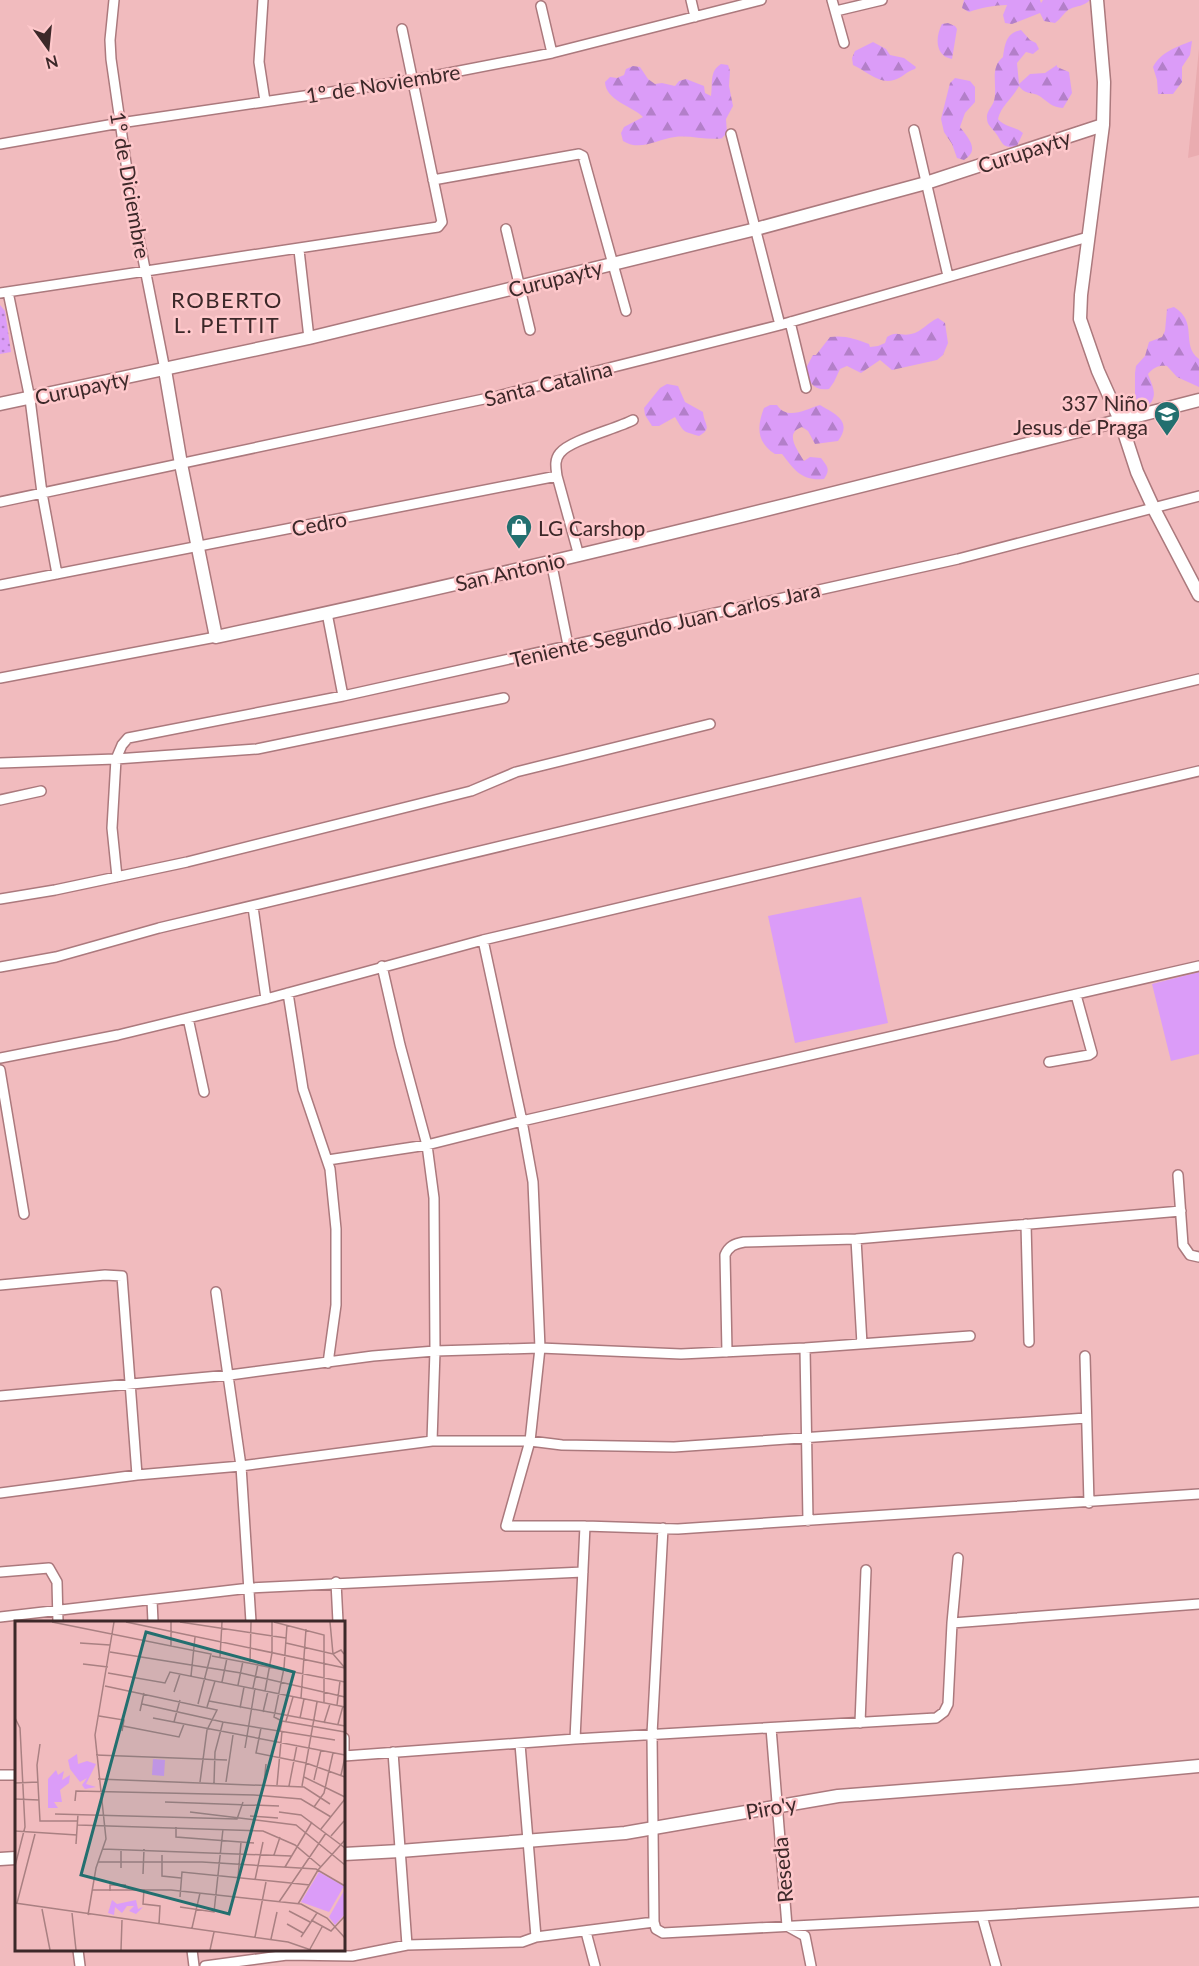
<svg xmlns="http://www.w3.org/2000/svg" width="1199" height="1966" viewBox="0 0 1199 1966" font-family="Lato,sans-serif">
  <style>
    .built { fill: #eaacb0 }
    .forest { fill: url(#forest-firs) }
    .park { fill: url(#park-dots) }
    .pitch { fill: #db9cf8 }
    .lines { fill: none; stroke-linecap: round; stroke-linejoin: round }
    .street-casing { stroke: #ab797d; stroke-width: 12 }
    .secondary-casing { stroke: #ab797d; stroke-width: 15 }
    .street { stroke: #fff; stroke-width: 9 }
    .secondary { stroke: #fff; stroke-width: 12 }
    .labels { text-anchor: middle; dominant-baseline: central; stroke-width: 5; stroke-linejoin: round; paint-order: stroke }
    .street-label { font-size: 21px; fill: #3c2829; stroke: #fec8cb }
    .poi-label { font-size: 21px; fill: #3c2829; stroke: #fec8cb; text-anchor: end }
    .neighbourhood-label { font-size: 22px; letter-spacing: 1.5px; fill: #3c2829; stroke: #fec8cb }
    .inset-road { fill: none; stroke: #a98082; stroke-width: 1.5 }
    .view { fill: #236f6f; fill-opacity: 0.15; stroke: #236f6f; stroke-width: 3 }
    .inset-edge { fill: none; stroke: #3c2829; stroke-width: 3 }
  </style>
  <defs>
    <pattern id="forest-firs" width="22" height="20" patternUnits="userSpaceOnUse" patternTransform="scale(1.5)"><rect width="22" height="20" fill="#db9cf8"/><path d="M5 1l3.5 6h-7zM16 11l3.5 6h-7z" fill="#b37fc9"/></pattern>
    <pattern id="park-dots" width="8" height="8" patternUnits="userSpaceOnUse" patternTransform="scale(1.5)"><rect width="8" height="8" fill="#db9cf8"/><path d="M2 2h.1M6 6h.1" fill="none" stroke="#b37fc9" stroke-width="1.8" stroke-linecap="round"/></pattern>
  </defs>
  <rect width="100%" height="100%" fill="#f1bbbe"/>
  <!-- built -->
  <path class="built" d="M 1199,49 L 1199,155 L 1188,158 Z"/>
  <!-- forest -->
  <path class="forest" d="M 964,0 L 1040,0 L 1041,3 L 1043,0 L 1090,0 C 1083,7 1078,5 1070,9 C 1065,11 1061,19 1055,23 L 1044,21 L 1040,13 L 1012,24 L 1005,23 L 1003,15 L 1007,5 C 995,5 980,8 969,12 L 962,8 Z
    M 948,23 L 955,26 L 957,29 L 952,59 C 935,56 935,37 942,24 Z
    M 1021,30 L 1030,40 L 1036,43 L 1039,49 L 1033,54 L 1026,52 L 1017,63 L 1019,84 L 1030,74 L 1045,73 L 1057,65 L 1057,67 L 1069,72 L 1072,93 L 1063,108 C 1052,107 1049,103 1041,97 C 1033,91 1026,96 1019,86 C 1013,98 1001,106 998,119 C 1004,127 1015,126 1023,133 L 1017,146 C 1000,150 1003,140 993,130 C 990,126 987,124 987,118 C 986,112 992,107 994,101 C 998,86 989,68 1003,57 C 1005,44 1006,33 1021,30 Z
    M 1192,41 L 1190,55 L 1182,67 L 1182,82 L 1173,94 L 1158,94 L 1157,80 L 1153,67 C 1161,52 1176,47 1192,41 Z
    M 873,42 L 886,49 L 890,55 L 904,58 L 916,67 L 915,69 C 907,71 902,78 894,80 C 879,85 865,70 853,65 L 852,58 L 855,51 Z
    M 721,64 L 728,65 L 730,71 L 729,86 L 733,106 L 726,119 L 727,133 L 722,138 L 724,138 C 708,141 691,135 675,137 C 657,139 641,152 623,141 L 621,133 L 624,127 L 643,117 C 631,105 606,101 605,82 L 610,77 L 617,78 L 624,75 L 626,69 L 633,66 L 640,67 L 648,79 L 655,84 L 662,83 L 675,86 L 679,81 L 686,79 L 704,86 L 705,93 L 711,96 C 713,84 709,71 721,64 Z
    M 955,78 L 970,81 L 975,87 L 975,102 L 965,113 L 960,127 C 969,139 980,150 964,160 L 957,158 L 952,144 L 944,132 L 941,119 L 950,83 Z
    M 1174,307 C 1199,322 1180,345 1199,359 L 1199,387 L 1177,377 L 1167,366 C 1159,365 1154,367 1148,374 C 1152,386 1159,395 1148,406 L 1143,406 L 1137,402 L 1135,394 L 1135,373 L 1136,366 L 1145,356 L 1149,342 L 1162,337 L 1165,331 L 1167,309 Z
    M 938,318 L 945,323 L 948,343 L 943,355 L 937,360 L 892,370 L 880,360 L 861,373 L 847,366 L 840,369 L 834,382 L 829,389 C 813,391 809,383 806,368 L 813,355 L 816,355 L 830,337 C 845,335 855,339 869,344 L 870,347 L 878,346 L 885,343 L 887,337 C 897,330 901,337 911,334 C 922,332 928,322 938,318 Z
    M 667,384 L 678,386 L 685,402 L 703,412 C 704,425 713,428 699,436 C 683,431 685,434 675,417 L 659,426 L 652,426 L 645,415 L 644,408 L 660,388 Z
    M 770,405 L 777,405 C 787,421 806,409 820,405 C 835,414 853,421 838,441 L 815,444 L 808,431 L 802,427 C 784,433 797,449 804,461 L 810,457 L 821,458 C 827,466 831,469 824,479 C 802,481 795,471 782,454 L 775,454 C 756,442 757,426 764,408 Z"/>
  <!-- park -->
  <path class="park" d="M 0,305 L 5,311 L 11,352 L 0,354 Z"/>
  <!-- pitch -->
  <path class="pitch" d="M 861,897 L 888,1023 L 795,1043 L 768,916 Z
    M 1199,972 L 1199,1054 L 1171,1061 L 1152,984 Z"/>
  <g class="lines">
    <!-- street casing -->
    <g class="street-casing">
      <path id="street" d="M 114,0 L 110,40 L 111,59 L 131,198 L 165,370
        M 263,0 L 259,62 L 265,101
        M 691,0 L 695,17
        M 832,0 L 844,43
        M 541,6 L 552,53
        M 836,11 L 882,0
        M 914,130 L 948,276
        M 731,134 L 780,325
        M 0,144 L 120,123 L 413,80 L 552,53 L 761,0
        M 433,180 L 579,154 L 583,156 L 626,311
        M 506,229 L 530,330
        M 299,250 L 309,338
        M 8,292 L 30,399 L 42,493 L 57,574
        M 0,293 L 438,227 L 442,222 L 402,29
        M 790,322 L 806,388
        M 557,476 C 556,468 554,460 560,453 C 570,440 616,429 633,420
        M 0,502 L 498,396 L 780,325 L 1088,237
        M 551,561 L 568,645
        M 0,585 L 557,476 L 579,556
        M 327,613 L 343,696
        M 0,678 L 216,637
        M 0,763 L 116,759 L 257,749 L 504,698
        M 0,800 L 41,791
        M 117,877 L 112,828 L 116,759 L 122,745 L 128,738 L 343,696 L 958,559 L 1199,496
        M 0,899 L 55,890 L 187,862 L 471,791 L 516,772 L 710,724
        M 253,907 L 266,999
        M 483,940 L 522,1121 L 533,1182 L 540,1348 L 530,1441 L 506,1526 L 585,1526 L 678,1529 L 1199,1494
        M 382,966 L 400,1045 L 427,1145 L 434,1198 L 435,1351 L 432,1441
        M 0,967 L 56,957 L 159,928 L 1199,679
        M 288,993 L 303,1089 L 330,1169 L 336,1229 L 336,1305 L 328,1363
        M 188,1018 L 204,1092
        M 0,1058 L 118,1035 L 266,999 L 483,940 L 1199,771
        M 1049,1062 L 1089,1055 L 1092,1053 L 1076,995
        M 0,1070 L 24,1214
        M 328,1160 L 427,1145 L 522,1121 L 1199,966
        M 1178,1175 L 1183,1245 L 1190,1255 L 1199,1257
        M 1026,1224 L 1029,1342
        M 856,1239 L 862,1344
        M 0,1285 L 105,1275 L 122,1276 L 137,1475
        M 216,1292 L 241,1466 L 251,1622
        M 805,1348 L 808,1521
        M 727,1352 L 725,1255 C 729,1246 734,1244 744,1242 L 856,1239 L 1181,1211
        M 1085,1356 L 1089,1503
        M 0,1396 L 230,1375 L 373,1356 L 435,1351 L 540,1348 L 681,1354 L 805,1348 L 970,1336
        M 0,1493 L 137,1475 L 241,1466 L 432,1441 L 530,1441 L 562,1445 L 674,1447 L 1086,1418
        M 663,1528 L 652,1734 L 654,1922 L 656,1929 L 663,1933 L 982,1916 L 1199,1902
        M 0,1572 L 49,1568 L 57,1582 L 58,1622
        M 336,1582 L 338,1622
        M 152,1600 L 153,1622
        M 0,1617 L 250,1588 L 583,1572
        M 952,1623 L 958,1558
        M 860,1723 L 866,1570
        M 771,1728 L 787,1926 L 805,1936 L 811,1966
        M 344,1738 L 344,1755
        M 575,1739 L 585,1526
        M 520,1744 L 536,1937
        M 393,1752 L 407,1945
        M 344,1756 L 575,1739 L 936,1718 L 944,1712 L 948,1704 L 952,1623 L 1199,1604
        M 0,1775 L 16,1775
        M 982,1916 L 996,1966
        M 586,1932 L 595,1966
        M 78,1950 L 80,1966
        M 192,1950 L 194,1966
        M 205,1966 L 287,1955 L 352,1956 L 407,1945 L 522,1942 L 536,1937 L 654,1922"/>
    </g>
    <!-- secondary casing -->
    <g class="secondary-casing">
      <path id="secondary" d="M 1097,0 L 1104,82 L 1103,125 L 1081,295 L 1080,319 L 1098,371 L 1120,420 L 1137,472 L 1154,509 L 1199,595
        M 165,370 L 181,464 L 216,637 C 546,567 873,484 1199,400
        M 0,404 L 309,338 L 756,229 L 926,183 L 1103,125
        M 344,1854 L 400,1851 L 625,1833 L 838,1796 L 1070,1778 L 1199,1766
        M 0,1859 L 16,1858"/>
    </g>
    <!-- street -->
    <use href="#street" class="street"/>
    <!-- secondary -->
    <use href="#secondary" class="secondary"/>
  </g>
  <!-- icons -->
  <defs>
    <g id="school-pin" transform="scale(1.35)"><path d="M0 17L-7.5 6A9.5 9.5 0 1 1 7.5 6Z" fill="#236f6f" stroke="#fec8cb"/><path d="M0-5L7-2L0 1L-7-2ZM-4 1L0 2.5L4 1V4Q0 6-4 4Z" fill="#fff"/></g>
    <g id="shop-pin" transform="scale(1.35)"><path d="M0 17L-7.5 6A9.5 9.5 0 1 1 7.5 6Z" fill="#236f6f" stroke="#fec8cb"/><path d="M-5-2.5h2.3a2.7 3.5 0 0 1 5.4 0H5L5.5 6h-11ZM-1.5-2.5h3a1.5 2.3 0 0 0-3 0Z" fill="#fff"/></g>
  </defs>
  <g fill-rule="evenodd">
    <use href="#school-pin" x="1167" y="414"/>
    <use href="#shop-pin" x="519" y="527"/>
  </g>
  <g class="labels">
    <!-- street labels -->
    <g class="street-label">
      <text transform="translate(383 83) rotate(-9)">1º de Noviembre</text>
      <text transform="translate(1024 151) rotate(-18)">Curupayty</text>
      <text transform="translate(131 185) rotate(80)">1º de Diciembre</text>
      <text transform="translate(555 278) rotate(-14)">Curupayty</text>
      <text transform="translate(548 383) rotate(-14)">Santa Catalina</text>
      <text transform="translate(82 387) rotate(-12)">Curupayty</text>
      <text transform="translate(319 523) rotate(-11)">Cedro</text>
      <text transform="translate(510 571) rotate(-13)">San Antonio</text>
      <text transform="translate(665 624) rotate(-13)">Teniente Segundo Juan Carlos Jara</text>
      <text transform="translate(771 1807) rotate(-10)">Piro'y</text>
      <text transform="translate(782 1870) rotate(-95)">Reseda</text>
    </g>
    <!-- poi labels -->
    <g class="poi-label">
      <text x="1148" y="402">337 Niño<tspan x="1148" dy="24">Jesus de Praga</tspan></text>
      <text x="538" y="527" text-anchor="start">LG Carshop</text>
    </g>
    <!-- neighbourhood labels -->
    <g class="neighbourhood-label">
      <text x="227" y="299">ROBERTO<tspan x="227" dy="25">L. PETTIT</tspan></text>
    </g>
  </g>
  <!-- overview -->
  <g transform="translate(15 1621)">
    <rect width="330" height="330" fill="#f1bbbe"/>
    <path d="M 62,133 L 63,143 L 72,140 L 81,143 L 71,163 L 81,166 L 70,168 L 67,164 L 72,157 L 65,161 L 55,148 L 53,139 ZM 41,149 L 43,154 L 49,150 L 47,159 L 55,154 L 54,162 L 45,169 L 47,181 L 39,181 L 43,187 L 33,187 L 33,158 ZM 97,279 L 102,283 L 121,279 L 123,288 L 128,286 L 121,293 L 114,290 L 119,285 L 112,285 L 107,292 L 100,286 L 99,294 L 93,292 Z" fill="#db9cf8"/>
    <path d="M 304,251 L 329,265 L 314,291 L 286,281 ZM 330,268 L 330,293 L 320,304 L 314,296 Z" fill="#db9cf8"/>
    <path d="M 138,138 L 150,139 L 149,155 L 137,154 Z" fill="#db9cf8"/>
    <path class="inset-road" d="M 37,1 L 196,33 L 183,83M 111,1 L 330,47M 165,1 L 271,17M 259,1 L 309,14 L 309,82M 315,1 L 318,33 L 330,47M 65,22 L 95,24M 271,22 L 318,33 L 326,29 L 329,33M 156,25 L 156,1M 95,31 L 226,52 L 330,76M 197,35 L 330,61M 205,36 L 207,1M 235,41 L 236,1M 68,43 L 93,46M 93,52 L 150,62 L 155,51 L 330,86M 176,55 L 180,16M 207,61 L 212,37M 223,64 L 228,40M 90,65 L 202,89 L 192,109 L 185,161M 238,67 L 243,43M 250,70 L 257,32 L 257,1M 159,71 L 165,53M 286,77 L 291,8M 194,80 L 330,105M 127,83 L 208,101 L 320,119M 322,84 L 325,60M 192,86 L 200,60M 225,87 L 229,66M 125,90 L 129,72M 248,91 L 253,70M 84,95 L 109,99 L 107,110M 0,97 L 5,107 L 10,206 L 0,245M 138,97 L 330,134M 285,97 L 289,78M 267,100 L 330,111M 271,100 L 278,76M 159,101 L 165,79M 309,102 L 315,83M 323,103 L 328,85M 108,105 L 164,116 L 169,103M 246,107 L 241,132 L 291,142 L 330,156M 265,110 L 267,100 L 259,96 L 269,47 L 272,4M 25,123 L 22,144 L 25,200 L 63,200M 230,127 L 240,67M 81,134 L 212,139M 326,154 L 330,136M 289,156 L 330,176M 83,158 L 289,166 L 315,183M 299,159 L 306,129M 211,161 L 218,114M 0,162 L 23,161M 199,162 L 200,131 L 208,101M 249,163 L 251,143M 262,164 L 267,110M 274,165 L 282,124M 287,165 L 302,81M 0,178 L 24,179M 60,180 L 61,170 L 239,174 L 286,178 L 316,196M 150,181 L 264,185M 299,186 L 309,172 L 318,132M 175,191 L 281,204 L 330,244M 264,191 L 286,194 L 330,227M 40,193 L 222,198 L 228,181M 235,195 L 263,197M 63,204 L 248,210 L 280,224 L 306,246M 161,206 L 161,216 L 239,222M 306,208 L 330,178M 0,210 L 62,214M 316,215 L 329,200M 61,223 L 63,193M 88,228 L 276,235M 147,234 L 147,255 L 166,257M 259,234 L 265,216M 83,241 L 187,241 L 301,248 L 330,265M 270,246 L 297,201M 106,247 L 106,228M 128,253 L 129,228M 223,257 L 226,221M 240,259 L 248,221M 129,268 L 128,283 L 145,285 L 144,303M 77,269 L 156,269 L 286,283 L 312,297 L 330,317M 95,270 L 95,264 L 111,264M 165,276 L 167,251 L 295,264M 264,281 L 311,212M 0,282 L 273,321 L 296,329M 2,282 L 20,213M 283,283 L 303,249 L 330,219M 165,286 L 199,291 L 208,208M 27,288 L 35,329M 274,290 L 295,301M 57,292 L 61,329M 73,294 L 81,247 L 91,218 L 80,114 L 99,1M 296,299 L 316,310 L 330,295M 272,303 L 288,312M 177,307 L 185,272M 240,316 L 251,261M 286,316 L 302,292M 256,318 L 262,291M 295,328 L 307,306M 106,329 L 107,299M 195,329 L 199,311"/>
    <path class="view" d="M 131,11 L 279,51 L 214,293 L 66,254 Z"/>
    <rect width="330" height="330" class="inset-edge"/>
  </g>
  <!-- north arrow -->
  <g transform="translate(48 48) rotate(165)" stroke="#fec8cb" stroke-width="4.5" paint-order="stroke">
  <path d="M0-4.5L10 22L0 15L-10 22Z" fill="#3c2829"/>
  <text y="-9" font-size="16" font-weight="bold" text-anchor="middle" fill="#3c2829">N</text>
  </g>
</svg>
